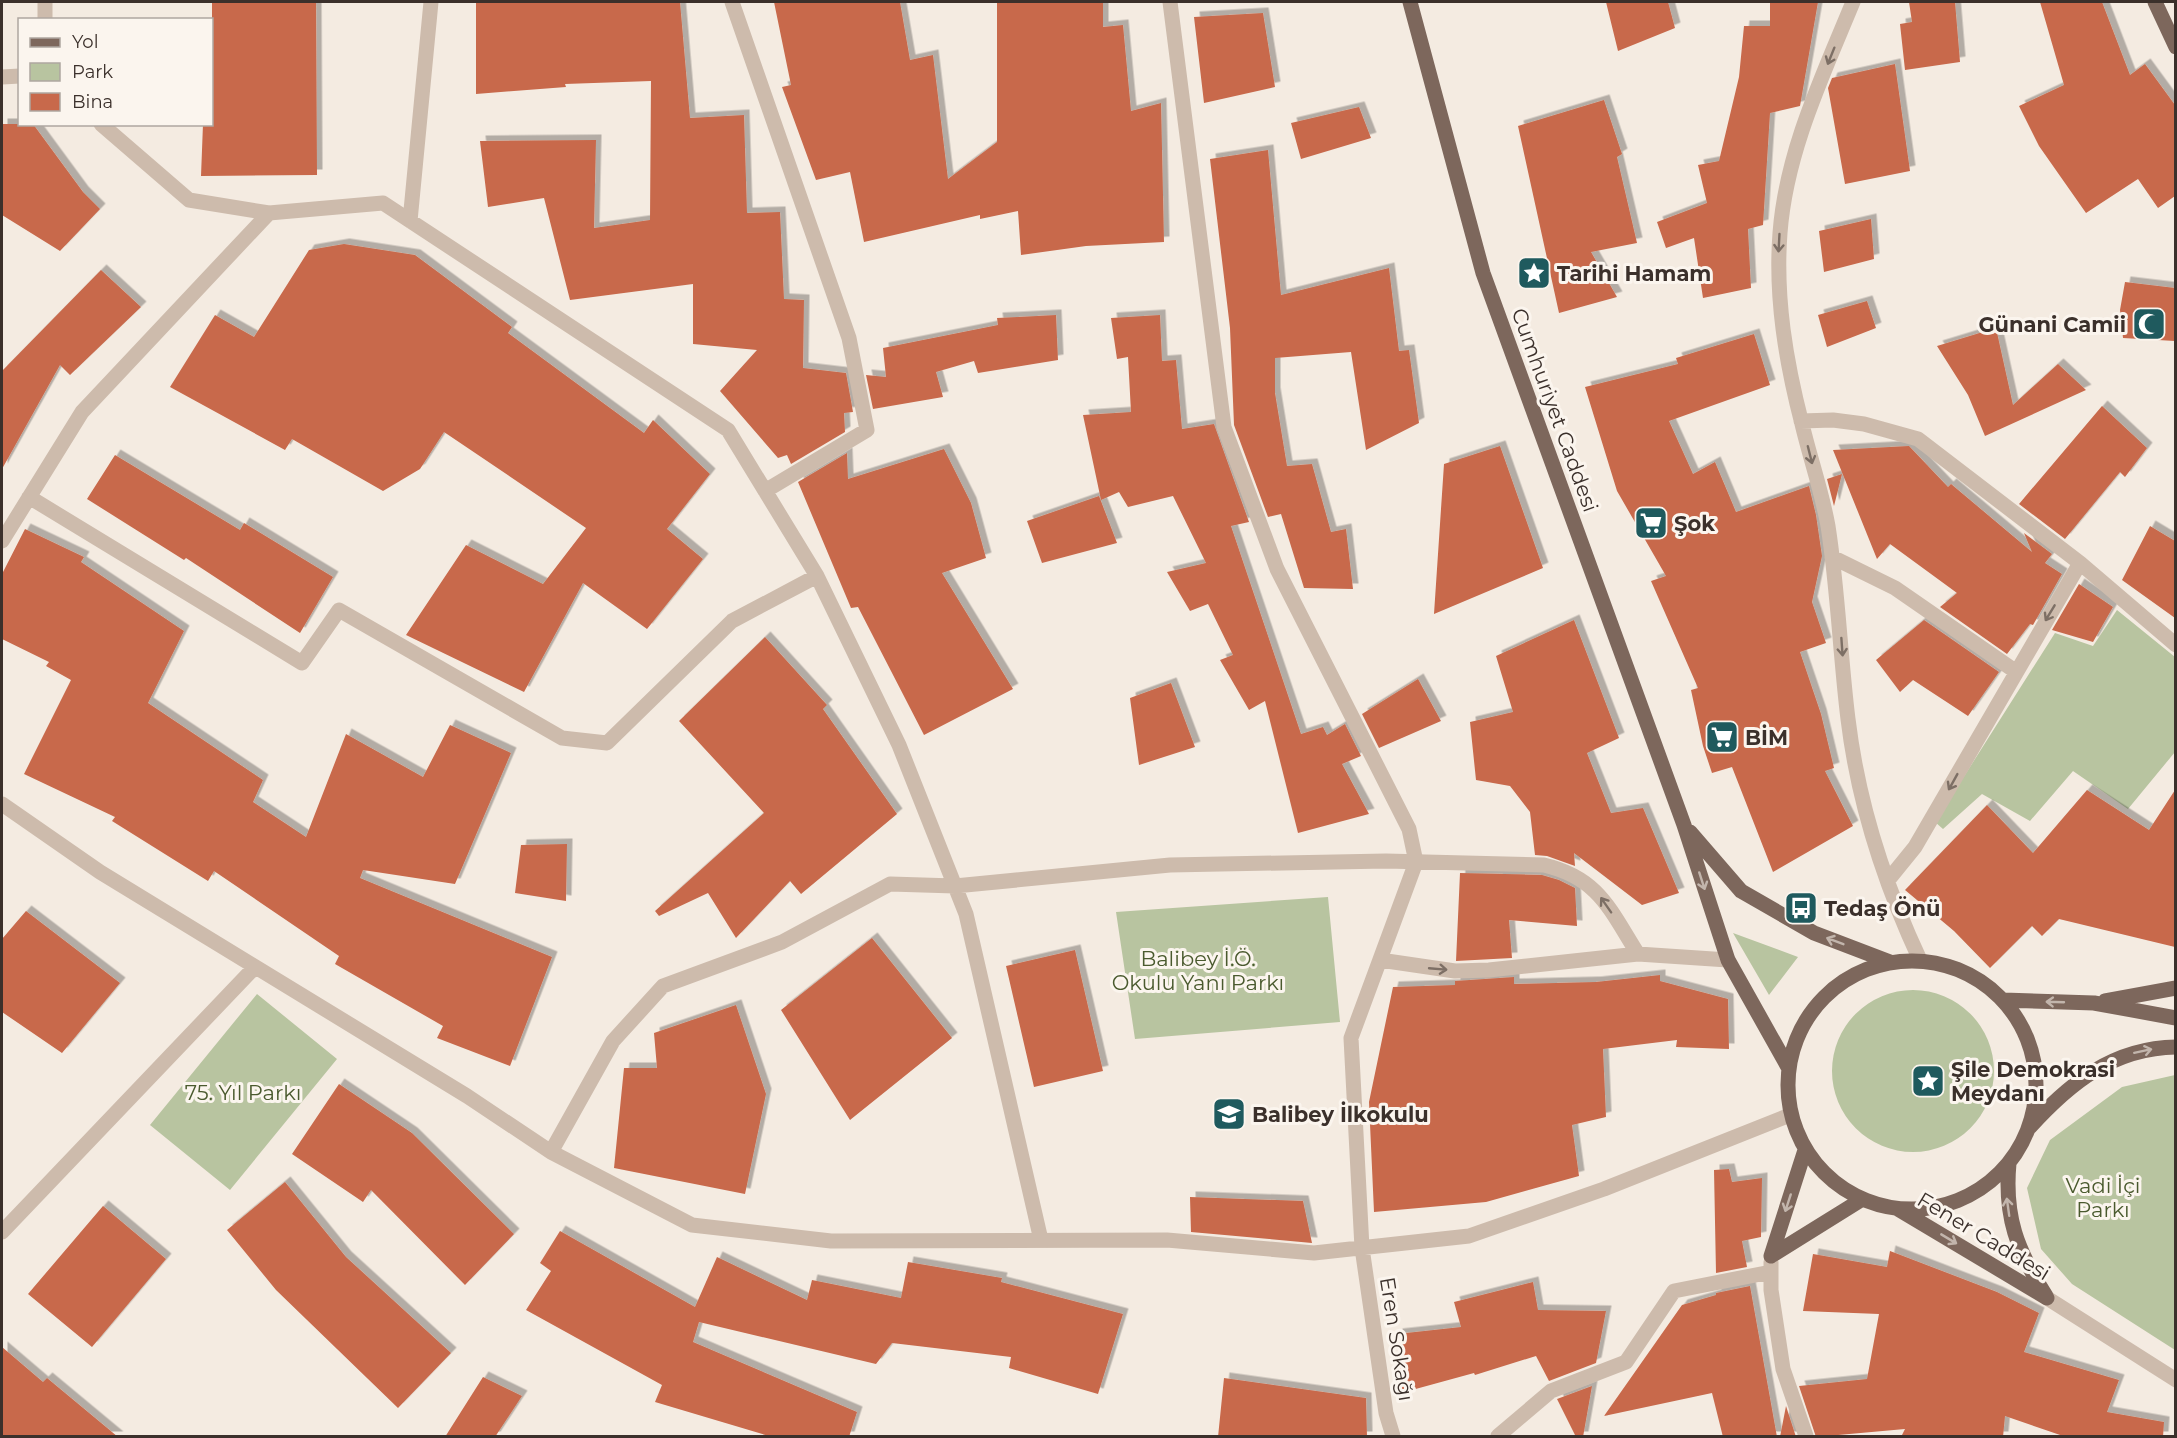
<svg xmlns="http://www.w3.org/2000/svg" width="2177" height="1438" viewBox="0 0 2177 1438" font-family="Montserrat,sans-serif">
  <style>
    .green { fill: #b8c4a0 }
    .building { fill: #c8694b; filter: url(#shadow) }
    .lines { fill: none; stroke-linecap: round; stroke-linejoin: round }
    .minor { stroke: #cdbbac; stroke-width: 15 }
    .major { stroke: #7d675c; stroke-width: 15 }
    .oneway { stroke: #7d6f65 }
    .oneway2 { stroke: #c2b5ac }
    .labels { text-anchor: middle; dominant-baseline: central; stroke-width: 6; stroke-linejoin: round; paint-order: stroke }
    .poi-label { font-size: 21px; font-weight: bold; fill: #3b302b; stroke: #fbf5ee; text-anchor: start }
    .street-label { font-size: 21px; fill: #3b302b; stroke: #fbf5ee }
    .park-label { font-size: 21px; fill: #4a5a2e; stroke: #fbf5ee }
  </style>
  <defs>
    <filter id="shadow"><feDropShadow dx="5.5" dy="-5.5" stdDeviation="0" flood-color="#0004"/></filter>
  </defs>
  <rect width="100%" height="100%" fill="#f4ebe1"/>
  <!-- green -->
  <path class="green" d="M 2117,610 L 2175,657 L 2175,752 L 2128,809 L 2073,771 L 2030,821 L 1982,794 L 1943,829 L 1935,822 L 2055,633 L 2093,646 Z
    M 1328,897 L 1340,1022 L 1135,1039 L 1116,912 Z
    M 1733,933 L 1798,957 L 1769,995 Z
    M1832 1071a81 81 0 1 1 162 0a81 81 0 1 1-162 0Z
    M 257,994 L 337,1059 L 230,1190 L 150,1125 Z
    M 2175,1075 L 2176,1075 L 2175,1350 L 2072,1284 L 2041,1249 L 2027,1188 L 2050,1140 L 2122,1087 Z"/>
  <!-- building -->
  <path class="building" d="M 212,2 L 316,2 L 317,175 L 201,176 L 203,124 L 212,124 Z
    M 476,2 L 680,2 L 690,118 L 744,115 L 747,213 L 780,212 L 784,299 L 804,300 L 803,368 L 846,373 L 853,412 L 844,413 L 845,432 L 791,464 L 787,455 L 778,458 L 720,391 L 757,350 L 693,344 L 693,284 L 570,300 L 544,198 L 488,207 L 480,141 L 596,140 L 594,228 L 650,220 L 651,81 L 565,84 L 566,87 L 476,94 Z
    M 774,2 L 900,2 L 910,60 L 933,55 L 948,179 L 997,142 L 997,2 L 1103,2 L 1103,27 L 1123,25 L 1131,111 L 1161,103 L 1164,242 L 1086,246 L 1021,255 L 1018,211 L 980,219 L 980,215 L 864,242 L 850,172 L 816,180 L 782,87 L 791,85 Z
    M 1606,2 L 1668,2 L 1675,28 L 1618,51 Z
    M 1770,2 L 1818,2 L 1800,106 L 1770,113 L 1763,225 L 1748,229 L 1751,288 L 1703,298 L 1694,238 L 1666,248 L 1657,222 L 1707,203 L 1698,165 L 1719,161 L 1739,77 L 1744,26 L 1770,26 Z
    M 1909,2 L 1955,2 L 1960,62 L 1905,70 L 1900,24 L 1912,22 Z
    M 2040,2 L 2102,2 L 2130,75 L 2145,64 L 2175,105 L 2175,196 L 2158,208 L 2138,179 L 2086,213 L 2039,146 L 2019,106 L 2064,85 Z
    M 1263,13 L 1275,87 L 1204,103 L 1194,17 Z
    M 1895,64 L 1910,171 L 1845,184 L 1828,88 L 1832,78 Z
    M 1604,100 L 1622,154 L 1617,157 L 1637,243 L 1591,252 L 1617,297 L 1559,313 L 1518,126 Z
    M 1359,107 L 1371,138 L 1301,159 L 1291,123 Z
    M 2,124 L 33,124 L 83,192 L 100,209 L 60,251 L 2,215 Z
    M 1268,150 L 1281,295 L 1389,268 L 1399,351 L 1409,350 L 1419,423 L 1366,450 L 1351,352 L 1275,358 L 1275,393 L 1287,466 L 1312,464 L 1331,532 L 1346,529 L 1353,589 L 1304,588 L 1281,514 L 1268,517 L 1234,425 L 1230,328 L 1210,159 Z
    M 1871,219 L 1874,259 L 1824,272 L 1819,231 Z
    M 344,244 L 415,255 L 512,327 L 508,333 L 644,433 L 653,420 L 710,474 L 667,529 L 703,559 L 647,629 L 583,583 L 524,692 L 406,635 L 466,545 L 543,584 L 586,528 L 444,432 L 420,469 L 383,491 L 292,439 L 285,450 L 170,387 L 215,315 L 254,337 L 309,250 Z
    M 101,270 L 141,307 L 70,375 L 60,365 L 2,469 L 2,371 Z
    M 2125,282 L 2175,288 L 2175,341 L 2123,338 L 2120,310 Z
    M 1867,301 L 1876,328 L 1827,347 L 1818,315 Z
    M 1056,315 L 1058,360 L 978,373 L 974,361 L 936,372 L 943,397 L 873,409 L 866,375 L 886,377 L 883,348 L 998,325 L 997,318 Z
    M 1160,315 L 1162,361 L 1176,360 L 1182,429 L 1214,424 L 1249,522 L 1231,526 L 1301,734 L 1323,727 L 1327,735 L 1345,724 L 1361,756 L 1342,764 L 1369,814 L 1298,833 L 1265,701 L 1249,710 L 1220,660 L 1233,655 L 1208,604 L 1190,611 L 1167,572 L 1206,563 L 1173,496 L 1128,507 L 1119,492 L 1101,500 L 1083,415 L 1131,412 L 1128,357 L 1117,359 L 1111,318 Z
    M 1996,328 L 2013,405 L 2058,364 L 2086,390 L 1985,436 L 1968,395 L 1937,346 Z
    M 1754,334 L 1770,385 L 1669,421 L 1693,474 L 1715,462 L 1736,512 L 1809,486 L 1816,515 L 1822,556 L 1812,602 L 1826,643 L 1800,652 L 1821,714 L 1834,768 L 1825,771 L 1853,826 L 1773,872 L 1732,767 L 1712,773 L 1703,746 L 1691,690 L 1698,688 L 1651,581 L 1666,576 L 1617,491 L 1585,387 L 1678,364 L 1676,358 Z
    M 2102,406 L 2147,448 L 2125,477 L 2120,472 L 2065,539 L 2019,504 Z
    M 1500,446 L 1543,568 L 1434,614 L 1444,464 Z
    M 1909,446 L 1948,487 L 1951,484 L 2032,552 L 2024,533 L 2052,554 L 2045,563 L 2062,574 L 2033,625 L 2030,624 L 2007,654 L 1940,607 L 1957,593 L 1890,544 L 1877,559 L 1833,450 Z
    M 944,449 L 971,503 L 986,558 L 942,573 L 1013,689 L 924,735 L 858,607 L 851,608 L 798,482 L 847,453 L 848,479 Z
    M 115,455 L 240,530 L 244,523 L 333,577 L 300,633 L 186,558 L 184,560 L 87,499 Z
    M 1842,474 L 1834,506 L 1827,479 Z
    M 1099,496 L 1117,543 L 1042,563 L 1027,521 Z
    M 2150,526 L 2175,541 L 2175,618 L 2122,580 Z
    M 25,529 L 84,557 L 81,562 L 184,631 L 148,703 L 263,780 L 253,802 L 306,837 L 346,734 L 423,777 L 450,725 L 511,753 L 455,884 L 363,870 L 360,878 L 552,957 L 510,1066 L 437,1038 L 443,1026 L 335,964 L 339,956 L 214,871 L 208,881 L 112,821 L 115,817 L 24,774 L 71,680 L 46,666 L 49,662 L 2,639 L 2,574 Z
    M 2079,584 L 2113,607 L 2093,642 L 2052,630 Z
    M 1574,620 L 1619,738 L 1587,753 L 1611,813 L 1643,808 L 1679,893 L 1642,905 L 1574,853 L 1575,866 L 1547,856 L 1535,855 L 1530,812 L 1510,786 L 1476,780 L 1470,722 L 1513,712 L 1496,656 Z
    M 1924,620 L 1999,672 L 1968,716 L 1913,680 L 1900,692 L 1876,660 Z
    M 765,637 L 827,705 L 823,709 L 897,814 L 801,894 L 790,881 L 736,938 L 708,893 L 659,916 L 655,911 L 764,813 L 679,721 Z
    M 1418,679 L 1441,721 L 1379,748 L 1362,714 Z
    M 1171,683 L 1195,747 L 1139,765 L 1130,698 Z
    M 2087,790 L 2149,830 L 2175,790 L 2175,947 L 2059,919 L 2042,936 L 2032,926 L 1990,968 L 1954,931 L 1905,890 L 1987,805 L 2033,853 Z
    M 567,844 L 566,901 L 515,893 L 521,845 Z
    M 1460,873 L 1542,875 L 1559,880 L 1575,888 L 1577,926 L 1509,920 L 1512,958 L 1456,961 Z
    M 26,911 L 120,983 L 62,1053 L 2,1012 L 2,939 Z
    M 872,938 L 952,1038 L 850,1120 L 781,1010 Z
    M 1075,950 L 1103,1071 L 1034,1087 L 1006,966 Z
    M 1660,975 L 1660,981 L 1728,999 L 1729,1049 L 1676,1047 L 1677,1040 L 1603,1049 L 1606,1117 L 1572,1125 L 1579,1176 L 1486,1202 L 1374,1212 L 1369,1102 L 1393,987 L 1455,985 L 1455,981 L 1514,977 L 1514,984 L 1596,982 Z
    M 736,1005 L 766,1094 L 745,1194 L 614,1168 L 624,1068 L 657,1068 L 654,1033 Z
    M 339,1084 L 412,1133 L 514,1234 L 465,1285 L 371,1190 L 363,1202 L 292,1154 Z
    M 1729,1169 L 1732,1182 L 1762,1178 L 1761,1237 L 1742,1241 L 1747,1267 L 1716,1273 L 1714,1170 Z
    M 285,1182 L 346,1257 L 451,1353 L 398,1408 L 276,1290 L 227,1230 Z
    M 1190,1197 L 1303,1201 L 1312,1243 L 1191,1232 Z
    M 103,1206 L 166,1259 L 92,1347 L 28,1294 Z
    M 560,1231 L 695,1307 L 717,1257 L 807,1300 L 812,1280 L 901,1298 L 908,1262 L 1002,1278 L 1001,1282 L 1123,1314 L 1098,1394 L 1009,1368 L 1011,1357 L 892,1343 L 876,1364 L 699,1322 L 693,1342 L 857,1412 L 849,1437 L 772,1437 L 655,1402 L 662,1385 L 526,1310 L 551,1271 L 540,1263 Z
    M 1890,1251 L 1997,1292 L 2039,1313 L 2024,1352 L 2119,1380 L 2107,1412 L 2164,1422 L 2163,1437 L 2066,1437 L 2005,1416 L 2003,1437 L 1901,1437 L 1905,1429 L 1816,1437 L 1799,1386 L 1867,1379 L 1879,1314 L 1803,1311 L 1813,1254 L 1887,1267 Z
    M 1533,1282 L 1538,1310 L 1606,1311 L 1596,1363 L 1549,1381 L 1536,1356 L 1475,1375 L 1474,1373 L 1401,1393 L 1397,1334 L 1461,1327 L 1454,1302 Z
    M 1750,1286 L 1777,1437 L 1723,1437 L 1712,1393 L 1604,1416 L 1682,1305 L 1716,1295 L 1716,1293 Z
    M 2,1347 L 43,1382 L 47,1378 L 118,1437 L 2,1437 Z
    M 483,1377 L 522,1396 L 495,1437 L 445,1437 Z
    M 1224,1378 L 1366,1398 L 1367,1437 L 1218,1437 Z
    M 1592,1386 L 1583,1437 L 1576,1437 L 1557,1399 Z
    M 1786,1406 L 1796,1437 L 1780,1437 Z"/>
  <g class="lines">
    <!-- minor -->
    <path class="minor" d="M 732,2 L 849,338 L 867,430 L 765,491
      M 1170,2 L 1224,427 L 1277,569 L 1409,829 L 1416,862 L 1351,1038 L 1362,1248 L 1386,1413 L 1393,1436
      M 1853,2 C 1823,75 1786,152 1780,233 C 1775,298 1786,362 1802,424 C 1810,458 1822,492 1828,526 C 1838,590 1840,654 1848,719 C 1858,802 1885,885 1920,960
      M 45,20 L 45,2
      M 2,77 L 20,76
      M 101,124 L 189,200 L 269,213 L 383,203 L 728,430 L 817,576 L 899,745 L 966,914 L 1041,1240
      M 410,221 L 431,2
      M 1801,421 L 1833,420 L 1864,424 L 1918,439 L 2080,563 L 2176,645
      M 29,497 L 302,663 L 339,610 L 562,738 L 607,743 L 732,621 L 817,576
      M 2,541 L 82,412 L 269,213
      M 1832,557 L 1895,588 L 2015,671
      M 2,804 L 100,872 L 467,1096 L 551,1152 L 692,1225 L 831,1241 L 1167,1240 L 1314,1253 L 1469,1236 L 1604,1189 L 1790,1115
      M 1889,879 L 1915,847 L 2080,563
      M 1380,960 L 1455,971 L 1489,970 L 1638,954 L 1728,960
      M 551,1152 L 613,1041 L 663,986 L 782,942 L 890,884 L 955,886 L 1170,865 L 1386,861 L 1544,865 C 1599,878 1610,910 1638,954
      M 2,1232 L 255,967
      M 1771,1262 L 1771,1290 L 1783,1369 L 1806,1436
      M 2047,1298 L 2176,1380
      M 1498,1436 L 1551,1391 L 1626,1362 L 1674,1291 L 1771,1272"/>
    <!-- major -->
    <path class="major" d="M 1410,2 L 1483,273 L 1684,825 L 1728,960 L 1788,1067
      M 2155,2 L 2176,47
      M 1690,832 L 1741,891 L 1814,933 L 1890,962
      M1788 1085a124 124 0 1 1 248 0a124 124 0 1 1-248 0Z
      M 2003,1000 L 2094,1003 L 2176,1018
      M 2105,1001 L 2176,988
      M 2030,1127 C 2070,1083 2113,1048 2176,1047
      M 2009,1163 C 2004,1217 2017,1250 2046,1296
      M 1898,1209 L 2047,1298
      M 1771,1256 L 1805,1150
      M 1771,1256 L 1861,1200"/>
  </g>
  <!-- one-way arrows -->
  <defs><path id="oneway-shaft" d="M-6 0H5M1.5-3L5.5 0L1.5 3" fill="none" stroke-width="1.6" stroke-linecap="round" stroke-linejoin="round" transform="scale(1.5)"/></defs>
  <g class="oneway">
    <use href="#oneway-shaft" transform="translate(1831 56) rotate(112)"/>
    <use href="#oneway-shaft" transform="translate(1779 243) rotate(93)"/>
    <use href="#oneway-shaft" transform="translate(1810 455) rotate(76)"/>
    <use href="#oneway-shaft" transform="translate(2050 613) rotate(121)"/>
    <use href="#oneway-shaft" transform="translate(1842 647) rotate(86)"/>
    <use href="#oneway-shaft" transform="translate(1953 782) rotate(119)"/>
    <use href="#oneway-shaft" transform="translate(1606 905) rotate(-125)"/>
    <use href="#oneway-shaft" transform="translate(1438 969) rotate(5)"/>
  </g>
  <g class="oneway2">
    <use href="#oneway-shaft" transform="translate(1702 881) rotate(72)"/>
    <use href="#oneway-shaft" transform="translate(1835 941) rotate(-159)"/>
    <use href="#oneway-shaft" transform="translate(2055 1002) rotate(-178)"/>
    <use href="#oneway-shaft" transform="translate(2143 1051) rotate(-12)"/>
    <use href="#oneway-shaft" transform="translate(1788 1203) rotate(108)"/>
    <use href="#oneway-shaft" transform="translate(2008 1207) rotate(-98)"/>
    <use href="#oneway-shaft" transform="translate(1949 1239) rotate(31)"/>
  </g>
  <!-- icons -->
  <defs>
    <g id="sight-square" transform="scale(1.725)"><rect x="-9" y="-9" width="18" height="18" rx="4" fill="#1f5a5e" stroke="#fbf5ee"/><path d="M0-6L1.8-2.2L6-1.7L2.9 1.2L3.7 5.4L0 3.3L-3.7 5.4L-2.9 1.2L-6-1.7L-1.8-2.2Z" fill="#fff"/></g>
    <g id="mosque-square" transform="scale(1.725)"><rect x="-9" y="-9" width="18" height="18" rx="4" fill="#1f5a5e" stroke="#fbf5ee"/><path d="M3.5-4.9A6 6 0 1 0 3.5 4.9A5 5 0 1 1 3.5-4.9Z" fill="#fff"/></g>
    <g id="supermarket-square" transform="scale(1.725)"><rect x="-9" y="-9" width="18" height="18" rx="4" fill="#1f5a5e" stroke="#fbf5ee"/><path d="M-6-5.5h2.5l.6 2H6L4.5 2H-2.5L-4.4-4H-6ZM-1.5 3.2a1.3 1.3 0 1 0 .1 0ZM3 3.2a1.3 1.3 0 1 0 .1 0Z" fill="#fff"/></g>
    <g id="bus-square" transform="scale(1.725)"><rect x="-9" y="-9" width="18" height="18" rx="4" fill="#1f5a5e" stroke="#fbf5ee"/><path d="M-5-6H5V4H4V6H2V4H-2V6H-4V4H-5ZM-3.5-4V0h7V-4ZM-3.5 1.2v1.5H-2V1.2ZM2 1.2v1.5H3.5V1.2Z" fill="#fff"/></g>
    <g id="school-square" transform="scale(1.725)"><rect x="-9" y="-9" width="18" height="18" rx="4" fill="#1f5a5e" stroke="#fbf5ee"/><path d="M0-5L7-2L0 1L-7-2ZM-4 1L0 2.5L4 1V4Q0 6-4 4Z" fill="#fff"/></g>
  </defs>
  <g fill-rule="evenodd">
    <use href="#sight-square" x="1534" y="273"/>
    <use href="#mosque-square" x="2149" y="324"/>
    <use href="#supermarket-square" x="1651" y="523"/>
    <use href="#supermarket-square" x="1722" y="737"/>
    <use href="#bus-square" x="1801" y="908"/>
    <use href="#sight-square" x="1928" y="1081"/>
    <use href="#school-square" x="1229" y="1114"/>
  </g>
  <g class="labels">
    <!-- poi labels -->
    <g class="poi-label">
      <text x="1557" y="273">Tarihi Hamam</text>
      <text x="2126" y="324" text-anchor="end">Günani Camii</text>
      <text x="1674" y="523">Şok</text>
      <text x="1745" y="737">BİM</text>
      <text x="1824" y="908">Tedaş Önü</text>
      <text x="1951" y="1069">Şile Demokrasi<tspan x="1951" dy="24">Meydanı</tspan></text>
      <text x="1252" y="1114">Balibey İlkokulu</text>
    </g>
    <!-- street labels -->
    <g class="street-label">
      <text transform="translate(1555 410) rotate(70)">Cumhuriyet Caddesi</text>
      <text transform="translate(1984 1236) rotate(31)">Fener Caddesi</text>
      <text transform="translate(1397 1339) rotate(81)">Eren Sokağı</text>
    </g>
    <!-- park labels -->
    <g class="park-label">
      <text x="1198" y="958">Balibey İ.Ö.<tspan x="1198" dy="24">Okulu Yanı Parkı</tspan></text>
      <text x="243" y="1092">75. Yıl Parkı</text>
      <text x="2103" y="1185">Vadi İçi<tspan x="2103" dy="24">Parkı</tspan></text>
    </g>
  </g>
  <!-- border -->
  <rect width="2177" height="1438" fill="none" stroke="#3b302b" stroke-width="6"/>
  <!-- legend -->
  <rect x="18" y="18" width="195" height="108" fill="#fbf5ee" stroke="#aea6a0" stroke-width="1.5"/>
  <rect x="30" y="38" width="30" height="9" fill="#7d675c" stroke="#aea6a0" stroke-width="1.5"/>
  <text x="72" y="48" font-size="18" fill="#3b302b">Yol</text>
  <rect x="30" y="63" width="30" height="18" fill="#b8c4a0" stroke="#aea6a0" stroke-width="1.5"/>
  <text x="72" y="78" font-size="18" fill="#3b302b">Park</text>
  <rect x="30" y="93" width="30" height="18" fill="#c8694b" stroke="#aea6a0" stroke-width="1.5"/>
  <text x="72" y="108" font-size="18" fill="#3b302b">Bina</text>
</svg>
